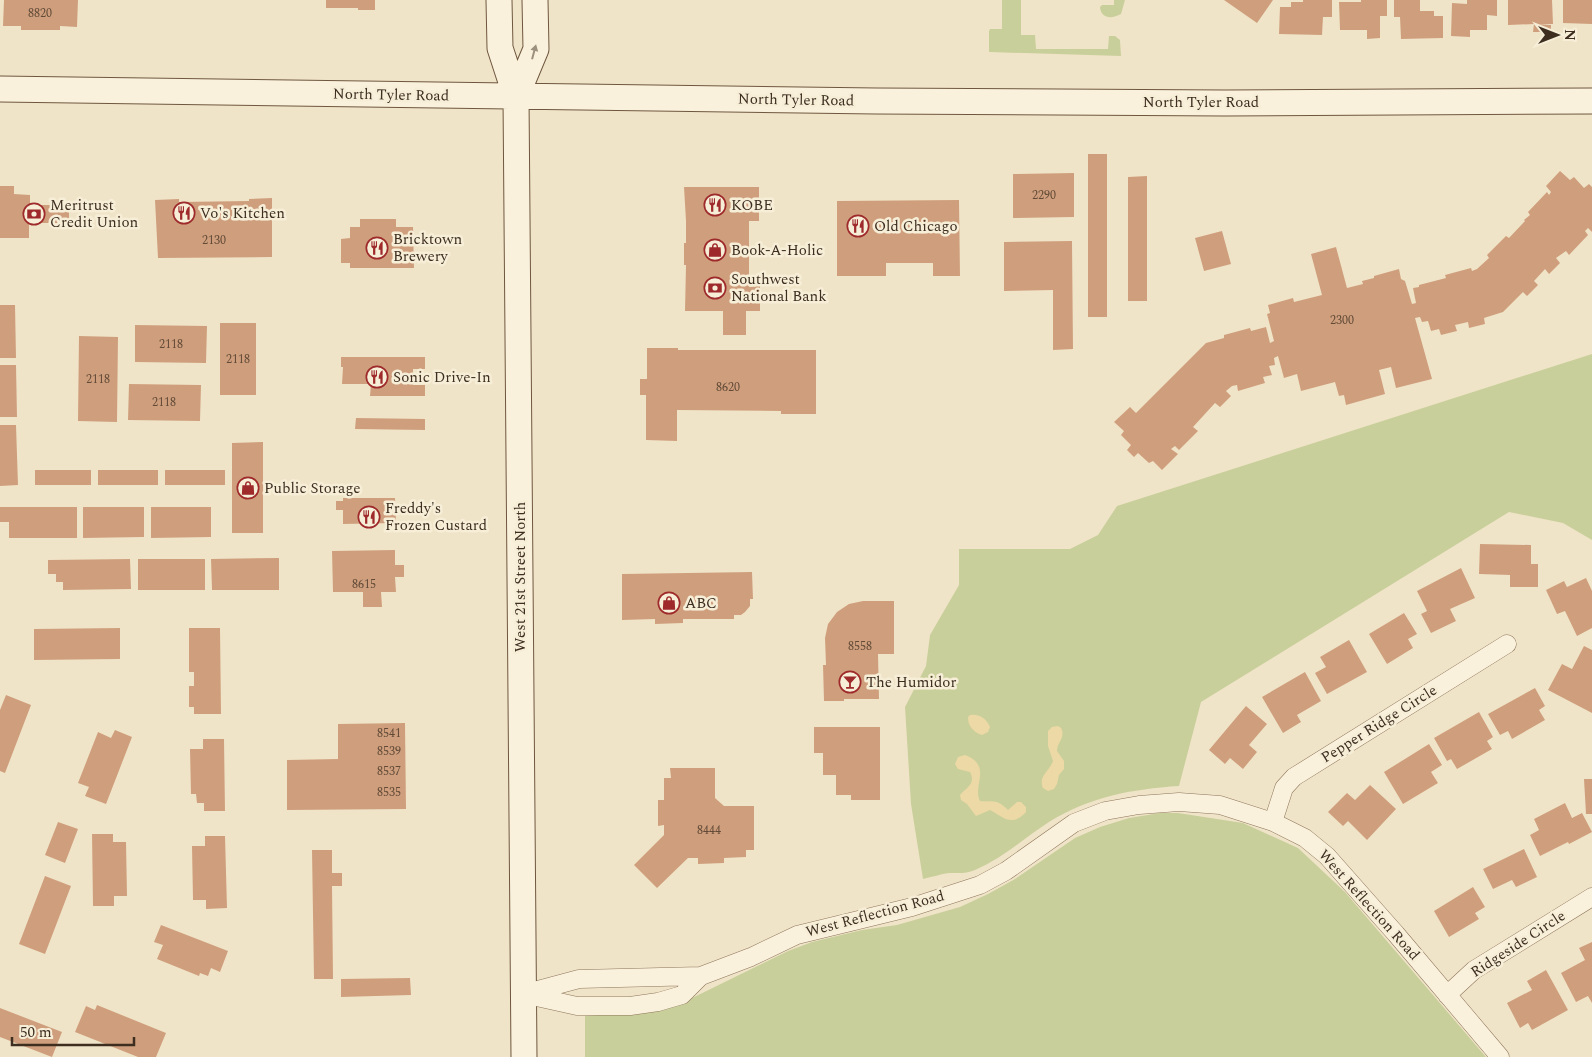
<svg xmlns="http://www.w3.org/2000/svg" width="1592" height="1057" viewBox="0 0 1592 1057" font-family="Spectral,serif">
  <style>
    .green { fill: #c9cf9b }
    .sand { fill: #ecd9a5 }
    .building { fill: #cf9f7d }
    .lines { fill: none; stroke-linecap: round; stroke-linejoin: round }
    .street-casing { stroke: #8d765c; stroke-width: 19 }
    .secondary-casing { stroke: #6f573f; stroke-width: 27 }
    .street { stroke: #faf1dc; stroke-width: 18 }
    .secondary { stroke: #faf1dc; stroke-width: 25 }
    .oneway { fill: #9c907e }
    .labels { text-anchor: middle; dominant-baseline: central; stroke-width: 5; stroke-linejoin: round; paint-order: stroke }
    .number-label { font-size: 12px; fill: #624a37 }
    .street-label { font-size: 15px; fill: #3d2e20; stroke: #f7eed8 }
    .poi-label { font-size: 15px; fill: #3d2e20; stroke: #f7eed8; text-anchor: start }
  </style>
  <rect width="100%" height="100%" fill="#f0e4c8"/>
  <!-- green -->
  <path class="green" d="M 1002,0 L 1021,0 L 1021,35 L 1035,35 L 1036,49 L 1108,49 L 1109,36 L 1115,36 L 1120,40 L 1121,56 L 989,52 L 989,31 L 990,29 L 1002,29 Z
    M 1114,0 L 1125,0 L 1121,14 C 1112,19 1101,19 1100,7 L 1102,5 L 1114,5 Z
    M 1592,354 L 1592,540 L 1563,523 L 1509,512 L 1201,702 L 1179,786 C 1132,789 1089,797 1049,822 C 1024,838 1003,858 975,870 C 966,874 959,873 949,873 C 941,874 932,877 923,879 L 911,804 L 905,707 L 926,666 L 930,635 L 959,585 L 959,549 L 1070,549 L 1098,535 L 1117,506 Z
    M 1160,813 L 1178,813 L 1243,823 L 1298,848 L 1345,892 L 1486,1057 L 585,1057 L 585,1016 L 659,1010 L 686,1001 L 788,951 L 812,942 L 862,930 L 897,925 L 960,907 L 988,894 L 1015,879 L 1075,838 L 1100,827 L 1129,818 Z"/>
  <!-- sand -->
  <path class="sand" d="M 970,715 C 979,714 986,718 990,727 L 988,732 L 982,735 C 973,732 968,726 968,717 Z
    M 1058,726 L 1061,728 C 1066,738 1057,742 1057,751 L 1064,761 L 1064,769 L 1059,775 L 1057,784 L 1054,789 L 1048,791 L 1043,788 C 1038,776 1049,772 1053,761 L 1048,746 L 1048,731 L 1052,727 Z
    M 965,755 C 993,766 972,785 980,801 C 994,802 997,799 1008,810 L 1017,802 L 1021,802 L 1026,807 L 1026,812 C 1012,827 1004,818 990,810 L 976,816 L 967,804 L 961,800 L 960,795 C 967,787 976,784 970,772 L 958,769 L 955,764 L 958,757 Z"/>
  <!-- building -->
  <path class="building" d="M 4,0 L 78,0 L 77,27 L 60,26 L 60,30 L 21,30 L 21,26 L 3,26 Z
    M 326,0 L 375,0 L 375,10 L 358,10 L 358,8 L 326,8 Z
    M 1224,0 L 1273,0 L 1257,23 Z
    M 1303,0 L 1332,0 L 1332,17 L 1323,17 L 1322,35 L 1279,34 L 1280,7 L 1291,7 L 1291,2 L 1303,2 Z
    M 1361,0 L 1387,0 L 1387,16 L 1380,16 L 1380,38 L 1367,39 L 1367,30 L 1340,30 L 1339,2 L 1361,2 Z
    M 1394,0 L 1420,0 L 1420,11 L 1434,11 L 1434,16 L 1443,16 L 1443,38 L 1401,39 L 1400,17 L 1394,17 Z
    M 1467,0 L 1497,0 L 1497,16 L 1487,15 L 1487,30 L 1470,30 L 1470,37 L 1451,36 L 1452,3 L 1467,4 Z
    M 1508,0 L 1552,0 L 1553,24 L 1538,24 L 1551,25 L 1551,32 L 1533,32 L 1534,24 L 1508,25 Z
    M 1563,0 L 1592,0 L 1592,24 L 1563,23 Z
    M 1088,154 L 1107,154 L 1107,317 L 1088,317 Z
    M 1560,171 L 1570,180 L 1574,177 L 1584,188 L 1589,184 L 1592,187 L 1592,232 L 1588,228 L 1585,231 L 1588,235 L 1569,255 L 1566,251 L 1556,258 L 1560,263 L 1549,274 L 1545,269 L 1534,281 L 1538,285 L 1527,296 L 1523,292 L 1503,312 L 1484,318 L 1485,324 L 1469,328 L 1468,322 L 1455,325 L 1457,331 L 1441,335 L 1439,329 L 1431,331 L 1428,321 L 1422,322 L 1420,317 L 1415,318 L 1432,379 L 1396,388 L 1391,367 L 1379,370 L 1385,394 L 1346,405 L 1344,395 L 1339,396 L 1335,382 L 1301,391 L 1297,374 L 1284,378 L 1278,356 L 1274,358 L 1275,365 L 1269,366 L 1272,375 L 1263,377 L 1265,383 L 1238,391 L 1237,385 L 1232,386 L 1226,391 L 1231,396 L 1220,407 L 1215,403 L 1193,427 L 1198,431 L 1179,450 L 1175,446 L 1171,449 L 1178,454 L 1162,470 L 1153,461 L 1149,463 L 1138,453 L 1134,457 L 1127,450 L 1131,445 L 1121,435 L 1124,431 L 1114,422 L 1130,407 L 1136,413 L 1206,343 L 1224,338 L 1224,335 L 1250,328 L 1251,331 L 1266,327 L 1270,343 L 1274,341 L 1267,314 L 1270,313 L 1268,305 L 1293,298 L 1294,302 L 1322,295 L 1311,254 L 1336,247 L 1347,288 L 1363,284 L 1362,281 L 1374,278 L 1374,276 L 1399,269 L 1401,279 L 1405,281 L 1412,304 L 1416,303 L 1413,288 L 1419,287 L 1419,285 L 1446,278 L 1445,275 L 1471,268 L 1472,271 L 1477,269 L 1489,258 L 1487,255 L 1506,236 L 1509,238 L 1525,221 L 1524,220 L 1530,215 L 1528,212 L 1547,192 L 1549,195 L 1551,192 L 1546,186 Z
    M 1074,173 L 1074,217 L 1013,218 L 1013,174 Z
    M 1147,176 L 1147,301 L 1128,301 L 1128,177 Z
    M 0,186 L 14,186 L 14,194 L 30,195 L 30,205 L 69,205 L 69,223 L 29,223 L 29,238 L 0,238 Z
    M 684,187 L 759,187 L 759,221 L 749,221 L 749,287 L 760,286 L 760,311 L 746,311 L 746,335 L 723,335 L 723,311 L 685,311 L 686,265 L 684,265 L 684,243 L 686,243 L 686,221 Z
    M 272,198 L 272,257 L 158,258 L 155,200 L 179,199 L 179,202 L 249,201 L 249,199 Z
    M 959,200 L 960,276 L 933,276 L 933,263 L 886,263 L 886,276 L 837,276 L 837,201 Z
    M 360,219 L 396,219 L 396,227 L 413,227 L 414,268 L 350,268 L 350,263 L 341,263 L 341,239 L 350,238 L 350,227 L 360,227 Z
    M 1222,231 L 1231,264 L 1204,271 L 1195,238 Z
    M 1072,241 L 1073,349 L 1053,350 L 1053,290 L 1004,291 L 1004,242 Z
    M 0,305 L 15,305 L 16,358 L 0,358 Z
    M 220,323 L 256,323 L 256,395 L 220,395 Z
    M 135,325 L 207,326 L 206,363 L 135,362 Z
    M 79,336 L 118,337 L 117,422 L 78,421 Z
    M 647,348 L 678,348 L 678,350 L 816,350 L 816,414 L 781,414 L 781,411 L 677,410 L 677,441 L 646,440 L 646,395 L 640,395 L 640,379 L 647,379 Z
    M 341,357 L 425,357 L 425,369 L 413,369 L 413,385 L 425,385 L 425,396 L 370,396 L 371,384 L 342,384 L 343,367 L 341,367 Z
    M 0,365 L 16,365 L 17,417 L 0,417 Z
    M 129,384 L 201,385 L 200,421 L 128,420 Z
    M 356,418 L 425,419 L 425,430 L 355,429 Z
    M 0,425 L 16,425 L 18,485 L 0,486 Z
    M 263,442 L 263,533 L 232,533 L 232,443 Z
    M 35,470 L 91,470 L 91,485 L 35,485 Z
    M 98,470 L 158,470 L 158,485 L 98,485 Z
    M 165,470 L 225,470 L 225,485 L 165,485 Z
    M 343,498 L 395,498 L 396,523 L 343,524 L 343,510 L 336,510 L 336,501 L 343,501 Z
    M 0,507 L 77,507 L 77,538 L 9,538 L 9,522 L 0,522 Z
    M 83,507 L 144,507 L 144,537 L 83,538 Z
    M 151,507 L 211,507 L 211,537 L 151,538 Z
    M 1480,544 L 1531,545 L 1531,564 L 1538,564 L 1538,587 L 1510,587 L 1510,575 L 1479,574 Z
    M 395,550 L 395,565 L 404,565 L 404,577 L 395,577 L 396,592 L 381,592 L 382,607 L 363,607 L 363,592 L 333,592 L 332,551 Z
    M 279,558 L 279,590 L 212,590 L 211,559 Z
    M 130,559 L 131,589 L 63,590 L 63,582 L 56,582 L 56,574 L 48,574 L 48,560 Z
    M 138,559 L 205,559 L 205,590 L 138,590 Z
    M 1461,568 L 1475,598 L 1450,609 L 1456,621 L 1431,633 L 1421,614 L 1427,611 L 1417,591 Z
    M 752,572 L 753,599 L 750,599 L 750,606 L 745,612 L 741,615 L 734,615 L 734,619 L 683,619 L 683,623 L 655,624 L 655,619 L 622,620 L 622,574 Z
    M 1586,578 L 1592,591 L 1592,628 L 1577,636 L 1565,611 L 1557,614 L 1546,590 L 1564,581 L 1567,587 Z
    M 863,601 L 894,601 L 894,654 L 878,654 L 879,699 L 844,699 L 844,701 L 824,701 L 823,665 L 826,665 L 825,638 L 828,624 L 837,612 L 849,604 Z
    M 1404,613 L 1417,634 L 1408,639 L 1413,648 L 1387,664 L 1369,634 Z
    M 120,628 L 120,659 L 34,660 L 34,629 Z
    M 189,628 L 220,628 L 221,714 L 194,714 L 194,707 L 189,707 L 189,686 L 194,686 L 194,672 L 189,672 Z
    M 1349,640 L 1367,672 L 1327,694 L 1315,673 L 1326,667 L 1320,657 Z
    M 1584,646 L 1592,650 L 1592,713 L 1548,690 L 1562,664 L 1572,669 Z
    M 1305,672 L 1321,701 L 1297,715 L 1301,722 L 1283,733 L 1262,697 Z
    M 1535,688 L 1545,706 L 1539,710 L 1545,720 L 1512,739 L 1508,731 L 1500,735 L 1488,714 Z
    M 6,695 L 31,705 L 5,773 L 0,771 L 0,710 Z
    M 1246,706 L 1267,724 L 1249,745 L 1257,752 L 1243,769 L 1230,758 L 1225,764 L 1209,750 Z
    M 1479,712 L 1493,737 L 1487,741 L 1492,749 L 1457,769 L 1451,759 L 1447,761 L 1434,738 Z
    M 405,723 L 406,809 L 287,810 L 287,760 L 338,759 L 338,724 Z
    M 814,727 L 880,727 L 880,800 L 851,800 L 851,795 L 836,795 L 836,775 L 823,775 L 823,753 L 814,753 Z
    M 115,730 L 132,737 L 106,804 L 85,796 L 89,787 L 78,783 L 98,732 L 111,738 Z
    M 203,739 L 224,739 L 225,811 L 204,811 L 204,803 L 197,803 L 196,794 L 191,794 L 190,749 L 203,749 Z
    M 1429,744 L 1442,765 L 1431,772 L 1438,783 L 1403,804 L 1384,772 Z
    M 670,768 L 715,768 L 715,798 L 724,806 L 754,806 L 754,850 L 746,850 L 746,857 L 724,858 L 724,863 L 698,864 L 698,858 L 688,858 L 657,888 L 634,865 L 664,835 L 664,825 L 658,826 L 658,800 L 664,800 L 664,778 L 671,778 Z
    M 1584,779 L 1592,779 L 1592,814 L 1586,814 Z
    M 1370,785 L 1396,809 L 1367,840 L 1348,821 L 1343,826 L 1328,812 L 1347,793 L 1355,800 Z
    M 1565,803 L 1572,818 L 1582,813 L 1592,832 L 1569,844 L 1568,842 L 1540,856 L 1530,835 L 1539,830 L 1534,819 Z
    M 58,822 L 78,829 L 65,863 L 45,855 Z
    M 92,834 L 113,834 L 113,842 L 126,842 L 127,896 L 114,896 L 114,906 L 93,906 Z
    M 205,836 L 225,836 L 227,908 L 206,909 L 206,900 L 193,900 L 192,846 L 205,846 Z
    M 1524,849 L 1537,877 L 1516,887 L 1512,880 L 1493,889 L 1483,869 Z
    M 312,850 L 332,850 L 332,873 L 342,873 L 342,886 L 332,886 L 333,979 L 314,979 Z
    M 45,876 L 71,886 L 45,954 L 19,944 Z
    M 1473,887 L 1485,907 L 1475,913 L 1479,919 L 1449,937 L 1434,911 Z
    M 161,925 L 228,951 L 220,972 L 211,968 L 208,976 L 200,973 L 199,976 L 157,959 L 163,945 L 154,942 Z
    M 1592,942 L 1592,1003 L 1588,996 L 1576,1002 L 1561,973 L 1585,960 L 1579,948 Z
    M 1546,970 L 1568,1010 L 1532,1030 L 1528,1023 L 1520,1028 L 1507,1003 L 1532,990 L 1527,981 Z
    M 410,978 L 411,995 L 341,997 L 341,979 Z
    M 97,1005 L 166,1033 L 156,1057 L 138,1057 L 75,1032 L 86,1006 L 95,1010 Z
    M 0,1008 L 62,1032 L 52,1057 L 0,1037 Z"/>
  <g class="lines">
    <!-- street casing -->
    <g class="street-casing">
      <path id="street" d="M 1273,822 L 1284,788 L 1294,777 L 1507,644
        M 701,976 L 751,957 L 797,935 L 912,907 L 980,885 L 1006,871 L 1074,823 L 1105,811 L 1139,805 L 1179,802 L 1220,805 L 1273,822 L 1305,838 L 1327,856 L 1396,934 L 1500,1057
        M 701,976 L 682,995 L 658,1002 L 630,1006 L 577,1006 L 523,994 L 579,979 Z
        M 1447,995 L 1474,970 L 1592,897"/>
    </g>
    <!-- secondary casing -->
    <g class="secondary-casing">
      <path id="secondary" d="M 499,0 L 500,48 L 516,97 L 524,1057
        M 0,89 L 876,101 L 1225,103 L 1592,101
        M 516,97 L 536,49 L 535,0"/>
    </g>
    <!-- street -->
    <use href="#street" class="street"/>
    <!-- secondary -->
    <use href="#secondary" class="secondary"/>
  </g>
  <!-- one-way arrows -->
  <defs><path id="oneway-solid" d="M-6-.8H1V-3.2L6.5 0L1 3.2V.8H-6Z" transform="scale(1.25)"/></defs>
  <use class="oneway" href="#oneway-solid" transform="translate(534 52) rotate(-75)"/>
  <!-- icons -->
  <defs>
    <g id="restaurant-ring" transform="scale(1.125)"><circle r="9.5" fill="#f7eed8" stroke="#9e2a2b" stroke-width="1.5"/><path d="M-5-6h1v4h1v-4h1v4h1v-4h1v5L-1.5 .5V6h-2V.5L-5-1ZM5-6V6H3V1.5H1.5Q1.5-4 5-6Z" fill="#9e2a2b"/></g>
    <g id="bank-ring" transform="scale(1.125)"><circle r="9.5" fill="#f7eed8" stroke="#9e2a2b" stroke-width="1.5"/><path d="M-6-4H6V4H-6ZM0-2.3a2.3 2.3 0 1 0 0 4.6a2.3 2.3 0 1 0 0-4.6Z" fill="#9e2a2b"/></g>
    <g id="shop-ring" transform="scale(1.125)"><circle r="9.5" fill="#f7eed8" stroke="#9e2a2b" stroke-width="1.5"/><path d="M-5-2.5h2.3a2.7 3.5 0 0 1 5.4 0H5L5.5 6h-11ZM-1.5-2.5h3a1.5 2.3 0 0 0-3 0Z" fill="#9e2a2b"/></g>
    <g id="bar-ring" transform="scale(1.125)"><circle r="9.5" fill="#f7eed8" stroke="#9e2a2b" stroke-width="1.5"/><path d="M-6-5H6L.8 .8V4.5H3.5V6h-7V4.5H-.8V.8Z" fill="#9e2a2b"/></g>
  </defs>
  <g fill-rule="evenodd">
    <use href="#restaurant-ring" x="715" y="205"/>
    <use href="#restaurant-ring" x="184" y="213"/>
    <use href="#bank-ring" x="34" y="214"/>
    <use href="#restaurant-ring" x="858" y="226"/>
    <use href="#restaurant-ring" x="377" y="248"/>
    <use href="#shop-ring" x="715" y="250"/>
    <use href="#bank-ring" x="715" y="288"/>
    <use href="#restaurant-ring" x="377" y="377"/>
    <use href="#shop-ring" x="248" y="488"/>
    <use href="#restaurant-ring" x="369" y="517"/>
    <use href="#shop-ring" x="669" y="603"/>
    <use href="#bar-ring" x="850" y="682"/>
  </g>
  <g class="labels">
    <!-- number labels -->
    <g class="number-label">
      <text x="40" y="13">8820</text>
      <text x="1044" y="195">2290</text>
      <text x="214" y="240">2130</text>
      <text x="1342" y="320">2300</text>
      <text x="171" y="344">2118</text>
      <text x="238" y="359">2118</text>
      <text x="98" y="379">2118</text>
      <text x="728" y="387">8620</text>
      <text x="164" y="402">2118</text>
      <text x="364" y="584">8615</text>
      <text x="860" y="646">8558</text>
      <text x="389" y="733">8541</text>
      <text x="389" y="751">8539</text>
      <text x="389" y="771">8537</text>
      <text x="389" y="792">8535</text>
      <text x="709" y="830">8444</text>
    </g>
    <!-- street labels -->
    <g class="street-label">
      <text transform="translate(391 95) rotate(1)">North Tyler Road</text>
      <text transform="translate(796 100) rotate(1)">North Tyler Road</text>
      <text x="1201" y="102">North Tyler Road</text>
      <text transform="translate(520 577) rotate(-90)">West 21st Street North</text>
      <text transform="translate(1379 724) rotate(-32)">Pepper Ridge Circle</text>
      <text transform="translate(1369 905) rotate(48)">West Reflection Road</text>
      <text transform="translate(875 914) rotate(-15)">West Reflection Road</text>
      <text transform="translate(1518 944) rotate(-33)">Ridgeside Circle</text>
    </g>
    <!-- poi labels -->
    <g class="poi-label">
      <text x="50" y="205">Meritrust<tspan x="50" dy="17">Credit Union</tspan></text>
      <text x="731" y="205">KOBE</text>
      <text x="200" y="213">Vo's Kitchen</text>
      <text x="874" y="226">Old Chicago</text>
      <text x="393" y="239">Bricktown<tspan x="393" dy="17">Brewery</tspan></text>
      <text x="731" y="250">Book-A-Holic</text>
      <text x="731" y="279">Southwest<tspan x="731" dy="17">National Bank</tspan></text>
      <text x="393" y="377">Sonic Drive-In</text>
      <text x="264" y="488">Public Storage</text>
      <text x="385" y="508">Freddy's<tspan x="385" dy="17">Frozen Custard</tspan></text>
      <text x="685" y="603">ABC</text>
      <text x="866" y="682">The Humidor</text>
    </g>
  </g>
  <!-- north arrow -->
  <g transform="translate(1557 35) rotate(90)" stroke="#f7eed8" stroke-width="4" paint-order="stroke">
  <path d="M0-4L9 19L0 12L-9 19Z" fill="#3d2e20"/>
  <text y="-8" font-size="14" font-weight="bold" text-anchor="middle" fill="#3d2e20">N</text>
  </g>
  <!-- scale -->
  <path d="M12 1037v8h122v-8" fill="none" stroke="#3d2e20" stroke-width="2.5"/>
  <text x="20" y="1037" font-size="15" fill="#3d2e20" stroke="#f7eed8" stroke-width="4" paint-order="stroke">50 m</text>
</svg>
